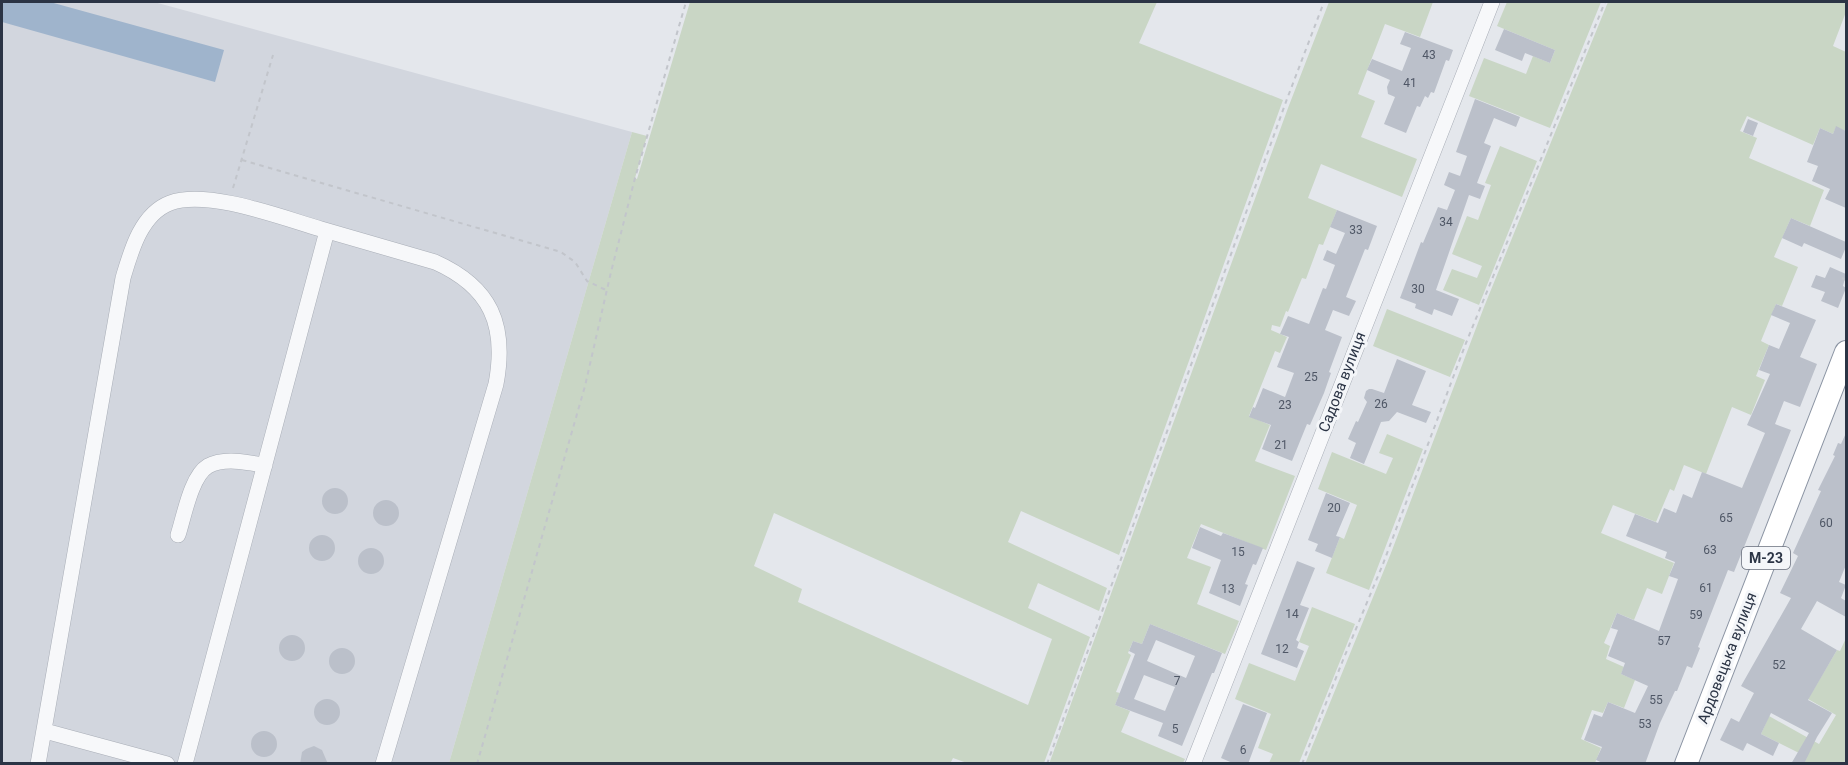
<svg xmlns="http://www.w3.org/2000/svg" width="1848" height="765" viewBox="0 0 1848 765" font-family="Roboto,sans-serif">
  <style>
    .built { fill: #d2d6de }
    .green { fill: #c9d6c5; fill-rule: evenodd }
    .water { fill: #9fb4cc }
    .building { fill: #bbc0ca; fill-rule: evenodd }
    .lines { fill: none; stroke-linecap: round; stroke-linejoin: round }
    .minor-casing { stroke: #a9aeb7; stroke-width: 16 }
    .highway-casing { stroke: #8b94a3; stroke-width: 24 }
    .path { stroke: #c2c5cb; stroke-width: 2; stroke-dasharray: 4.5 4.5; stroke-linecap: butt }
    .minor { stroke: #f7f8fa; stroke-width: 15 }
    .highway { stroke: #fff; stroke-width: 22 }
    .labels { text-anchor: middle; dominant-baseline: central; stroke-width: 6; stroke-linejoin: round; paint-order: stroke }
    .number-label { font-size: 12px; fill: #4f5766 }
    .shield { fill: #f4f6f9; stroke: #676e7b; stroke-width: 1.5 }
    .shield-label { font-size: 14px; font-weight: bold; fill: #2b3445 }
    .street-label { font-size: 15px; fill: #2b3445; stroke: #f4f6f9 }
  </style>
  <rect width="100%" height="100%" fill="#e4e7ec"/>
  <!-- built -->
  <path class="built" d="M 2,2 L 154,2 L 632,132 L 449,763 L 2,763 Z"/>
  <!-- green -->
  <path class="green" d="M 690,2 L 1157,2 L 1139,43 L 1283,100 L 1119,555 L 1021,511 L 1008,542 L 1107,588 L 1099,611 L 1038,583 L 1028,608 L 1090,637 L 1044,763 L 967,763 L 953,758 L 950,764 L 449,763 L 632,132 L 647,136 L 635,178 L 637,179 ZM 774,513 L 1052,639 L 1028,705 L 798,602 L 802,589 L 754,566 Z
    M 1329,2 L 1433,2 L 1420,37 L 1385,24 L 1358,94 L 1375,101 L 1361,137 L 1417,159 L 1402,197 L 1321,164 L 1308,198 L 1337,210 L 1323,245 L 1319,244 L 1306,279 L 1302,278 L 1288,312 L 1286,311 L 1280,327 L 1272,325 L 1271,330 L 1287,337 L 1280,353 L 1275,351 L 1249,416 L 1270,425 L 1255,461 L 1295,476 L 1266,550 L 1201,524 L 1187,558 L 1211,567 L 1197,604 L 1239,621 L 1225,654 L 1150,624 L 1142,644 L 1133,641 L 1128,653 L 1131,655 L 1116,692 L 1120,693 L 1115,705 L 1130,711 L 1121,732 L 1185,759 L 1183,763 L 1049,764 L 1288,108 Z
    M 1507,2 L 1601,2 L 1550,128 L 1469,96 L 1484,58 L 1526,74 L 1533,56 L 1550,63 L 1555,50 L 1497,26 Z
    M 1608,2 L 1846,2 L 1846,12 L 1833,46 L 1846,52 L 1846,131 L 1836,127 L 1833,134 L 1820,128 L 1813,145 L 1747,116 L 1740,131 L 1757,138 L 1749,158 L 1824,190 L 1810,226 L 1791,218 L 1774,257 L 1798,267 L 1782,306 L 1776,304 L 1761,341 L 1769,345 L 1756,376 L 1765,380 L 1751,415 L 1732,407 L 1706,474 L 1684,465 L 1674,491 L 1670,489 L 1656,522 L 1613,505 L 1601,533 L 1674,563 L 1662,594 L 1647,588 L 1634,620 L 1617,613 L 1604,643 L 1610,646 L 1606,659 L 1624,667 L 1621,674 L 1635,680 L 1624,708 L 1608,702 L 1603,713 L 1592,710 L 1581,739 L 1601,748 L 1595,763 L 1305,764 L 1391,553 L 1484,307 Z
    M 1500,146 L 1537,161 L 1479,305 L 1443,290 L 1452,269 L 1477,278 L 1482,266 L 1452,254 L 1467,216 L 1478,220 L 1491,185 L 1485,183 Z
    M 1387,309 L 1465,340 L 1450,377 L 1373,346 Z
    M 1387,434 L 1423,449 L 1369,590 L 1326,573 L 1340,537 L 1344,539 L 1357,505 L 1318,489 L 1332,452 L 1386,474 L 1393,458 L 1379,453 Z
    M 1312,607 L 1355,624 L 1299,763 L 1269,763 L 1273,754 L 1258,748 L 1271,714 L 1235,699 L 1249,663 L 1295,681 L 1309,646 L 1299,642 Z
    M 1846,638 L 1846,763 L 1804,763 L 1807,757 L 1761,734 L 1769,716 L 1819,744 L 1836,715 L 1808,699 L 1837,650 L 1840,651 Z"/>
  <!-- water -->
  <path class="water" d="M 2,2 L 50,2 L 224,50 L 215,82 L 2,22 Z"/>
  <!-- building -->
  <path class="building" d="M 1504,29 L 1555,50 L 1550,63 L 1525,53 L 1522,61 L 1495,50 Z
    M 1405,32 L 1453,50 L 1449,61 L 1446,60 L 1434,93 L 1431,92 L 1428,98 L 1425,96 L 1420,107 L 1417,106 L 1406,133 L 1384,124 L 1395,97 L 1388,94 L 1387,87 L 1390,80 L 1367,70 L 1372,59 L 1402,71 L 1411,48 L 1400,44 Z
    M 1475,99 L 1520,117 L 1516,127 L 1494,118 L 1484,143 L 1491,146 L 1477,183 L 1485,186 L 1480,199 L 1469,195 L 1436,290 L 1459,299 L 1452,316 L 1434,309 L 1432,315 L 1415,308 L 1416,304 L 1400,298 L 1421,242 L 1423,243 L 1438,207 L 1447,210 L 1455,190 L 1444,185 L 1449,172 L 1460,176 L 1467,156 L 1456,152 Z
    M 1748,119 L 1758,123 L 1753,136 L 1743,132 Z
    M 1836,126 L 1846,131 L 1846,208 L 1825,199 L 1830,189 L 1812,181 L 1818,166 L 1807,162 L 1820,128 L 1833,134 Z
    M 1337,210 L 1377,226 L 1368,250 L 1365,249 L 1346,297 L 1356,301 L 1349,316 L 1333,310 L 1325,330 L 1342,337 L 1329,372 L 1331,373 L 1324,393 L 1310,425 L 1307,424 L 1292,461 L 1262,449 L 1271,425 L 1249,417 L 1253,407 L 1255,408 L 1263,388 L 1285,397 L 1294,373 L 1277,367 L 1289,337 L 1280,334 L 1288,316 L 1309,324 L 1323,288 L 1326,289 L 1335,265 L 1323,260 L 1327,250 L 1336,254 L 1345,233 L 1330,227 Z
    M 1791,218 L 1846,242 L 1846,247 L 1841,259 L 1804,243 L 1802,247 L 1782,238 Z
    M 1830,267 L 1846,274 L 1843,286 L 1846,288 L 1838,308 L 1821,301 L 1825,292 L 1811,287 L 1816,275 L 1825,278 Z
    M 1776,304 L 1816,320 L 1800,357 L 1817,364 L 1800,407 L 1784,401 L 1775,424 L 1791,430 L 1734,572 L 1728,570 L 1698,647 L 1700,648 L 1692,668 L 1687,666 L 1677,691 L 1675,691 L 1660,723 L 1645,764 L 1605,764 L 1596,760 L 1602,747 L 1584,740 L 1594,714 L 1602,717 L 1608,702 L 1635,713 L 1648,686 L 1621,674 L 1625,663 L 1608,656 L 1618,630 L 1611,628 L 1617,613 L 1659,631 L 1678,579 L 1669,576 L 1675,562 L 1665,558 L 1667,552 L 1626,536 L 1635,514 L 1658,523 L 1664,508 L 1676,513 L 1683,494 L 1692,498 L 1702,472 L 1742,488 L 1765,433 L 1747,425 L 1770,374 L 1759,370 L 1769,345 L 1779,349 L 1790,323 L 1771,315 Z
    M 1397,359 L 1426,371 L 1412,405 L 1431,412 L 1426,423 L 1397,412 L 1389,421 L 1381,422 L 1364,464 L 1350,458 L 1356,443 L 1348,439 L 1356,421 L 1358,422 L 1367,402 L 1364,398 L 1366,391 L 1369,389 L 1372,389 L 1384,393 Z
    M 1846,433 L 1846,565 L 1839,582 L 1846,585 L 1841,598 L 1846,601 L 1846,617 L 1817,601 L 1801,629 L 1837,650 L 1808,700 L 1832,713 L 1817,737 L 1804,764 L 1791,764 L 1809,733 L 1771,713 L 1761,734 L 1779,743 L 1773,756 L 1747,743 L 1743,751 L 1720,740 L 1731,718 L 1739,722 L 1754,693 L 1741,686 L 1791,598 L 1780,593 L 1798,556 L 1793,553 L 1821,491 L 1818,490 L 1835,456 L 1833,455 L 1838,443 L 1841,444 Z
    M322 501a13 13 0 1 1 26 0a13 13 0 1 1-26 0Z
    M 1326,493 L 1350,503 L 1336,536 L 1340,537 L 1332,558 L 1315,551 L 1318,544 L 1308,540 Z
    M373 513a13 13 0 1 1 26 0a13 13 0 1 1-26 0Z
    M 1200,527 L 1221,536 L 1223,533 L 1263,548 L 1256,565 L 1253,564 L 1245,584 L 1248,585 L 1240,606 L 1209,593 L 1221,560 L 1192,548 Z
    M309 548a13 13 0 1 1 26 0a13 13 0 1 1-26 0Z
    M358 561a13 13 0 1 1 26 0a13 13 0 1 1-26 0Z
    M 1297,561 L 1315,568 L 1300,605 L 1309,608 L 1296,640 L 1299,642 L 1297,648 L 1304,651 L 1297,668 L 1261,654 Z
    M 1150,624 L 1222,653 L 1214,673 L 1212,673 L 1182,746 L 1158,736 L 1163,723 L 1115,705 L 1135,654 L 1129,651 L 1133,641 L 1142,644 ZM 1156,640 L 1195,656 L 1186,678 L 1147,661 ZM 1144,675 L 1175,687 L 1165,711 L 1134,699 Z
    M279 648a13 13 0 1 1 26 0a13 13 0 1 1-26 0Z
    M329 661a13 13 0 1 1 26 0a13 13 0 1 1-26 0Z
    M314 712a13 13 0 1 1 26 0a13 13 0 1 1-26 0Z
    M 1243,704 L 1267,713 L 1248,764 L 1235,764 L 1221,758 Z
    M251 744a13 13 0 1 1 26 0a13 13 0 1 1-26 0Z
    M 314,746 L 322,750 L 328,764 L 300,764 L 302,752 L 306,749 Z"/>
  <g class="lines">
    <!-- minor casing -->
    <g class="minor-casing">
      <path id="minor" d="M 178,535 C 184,517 191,476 208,466 C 215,462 224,461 231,461 C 242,461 254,464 265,465
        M 45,731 L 167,764
        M 38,764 L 123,278 C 131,251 141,214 170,203 C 208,189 283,218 321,229 C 359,240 397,251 435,262 C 491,287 507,325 496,384 L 383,764
        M 185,764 L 327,231
        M 1193,764 L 1492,2"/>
    </g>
    <!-- highway casing -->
    <g class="highway-casing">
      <path id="highway" d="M 1686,764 L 1846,352"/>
    </g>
    <!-- path -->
    <path class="path" d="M 242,160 L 561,252 L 575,262 L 587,281 L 606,290
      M 233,188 L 273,55
      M 1842,278 L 1846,280
      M 477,764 L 585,386 L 611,272 L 635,178 L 686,2
      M 1047,764 L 1287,99 L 1324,2
      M 1302,764 L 1343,660 L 1383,564 L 1466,343 L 1605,2"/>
    <!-- minor -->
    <use href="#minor" class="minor"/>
    <!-- highway -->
    <use href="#highway" class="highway"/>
  </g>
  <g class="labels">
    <!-- number labels -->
    <g class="number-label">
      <text x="1429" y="55">43</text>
      <text x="1410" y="83">41</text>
      <text x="1446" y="222">34</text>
      <text x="1356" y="230">33</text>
      <text x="1418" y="289">30</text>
      <text x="1311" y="377">25</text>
      <text x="1381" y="404">26</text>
      <text x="1285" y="405">23</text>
      <text x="1281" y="445">21</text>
      <text x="1334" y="508">20</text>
      <text x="1726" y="518">65</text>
      <text x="1826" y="523">60</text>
      <text x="1710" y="550">63</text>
      <text x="1238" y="552">15</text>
      <text x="1706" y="588">61</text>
      <text x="1228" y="589">13</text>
      <text x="1292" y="614">14</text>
      <text x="1696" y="615">59</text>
      <text x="1664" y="641">57</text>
      <text x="1282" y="649">12</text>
      <text x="1779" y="665">52</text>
      <text x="1177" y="681">7</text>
      <text x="1656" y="700">55</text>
      <text x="1645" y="724">53</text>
      <text x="1175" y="729">5</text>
      <text x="1243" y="750">6</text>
    </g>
    <!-- shield labels -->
    <rect class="shield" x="1742" y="547" width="48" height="22" rx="4.5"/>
    <g class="shield-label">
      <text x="1766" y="558">М-23</text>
    </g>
    <!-- street labels -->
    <g class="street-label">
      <text transform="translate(1342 382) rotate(-69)">Садова вулиця</text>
      <text transform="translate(1727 658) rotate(-69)">Ардовецька вулиця</text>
    </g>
  </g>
  <!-- border -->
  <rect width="1848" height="765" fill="none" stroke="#2b3445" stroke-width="6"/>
</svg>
